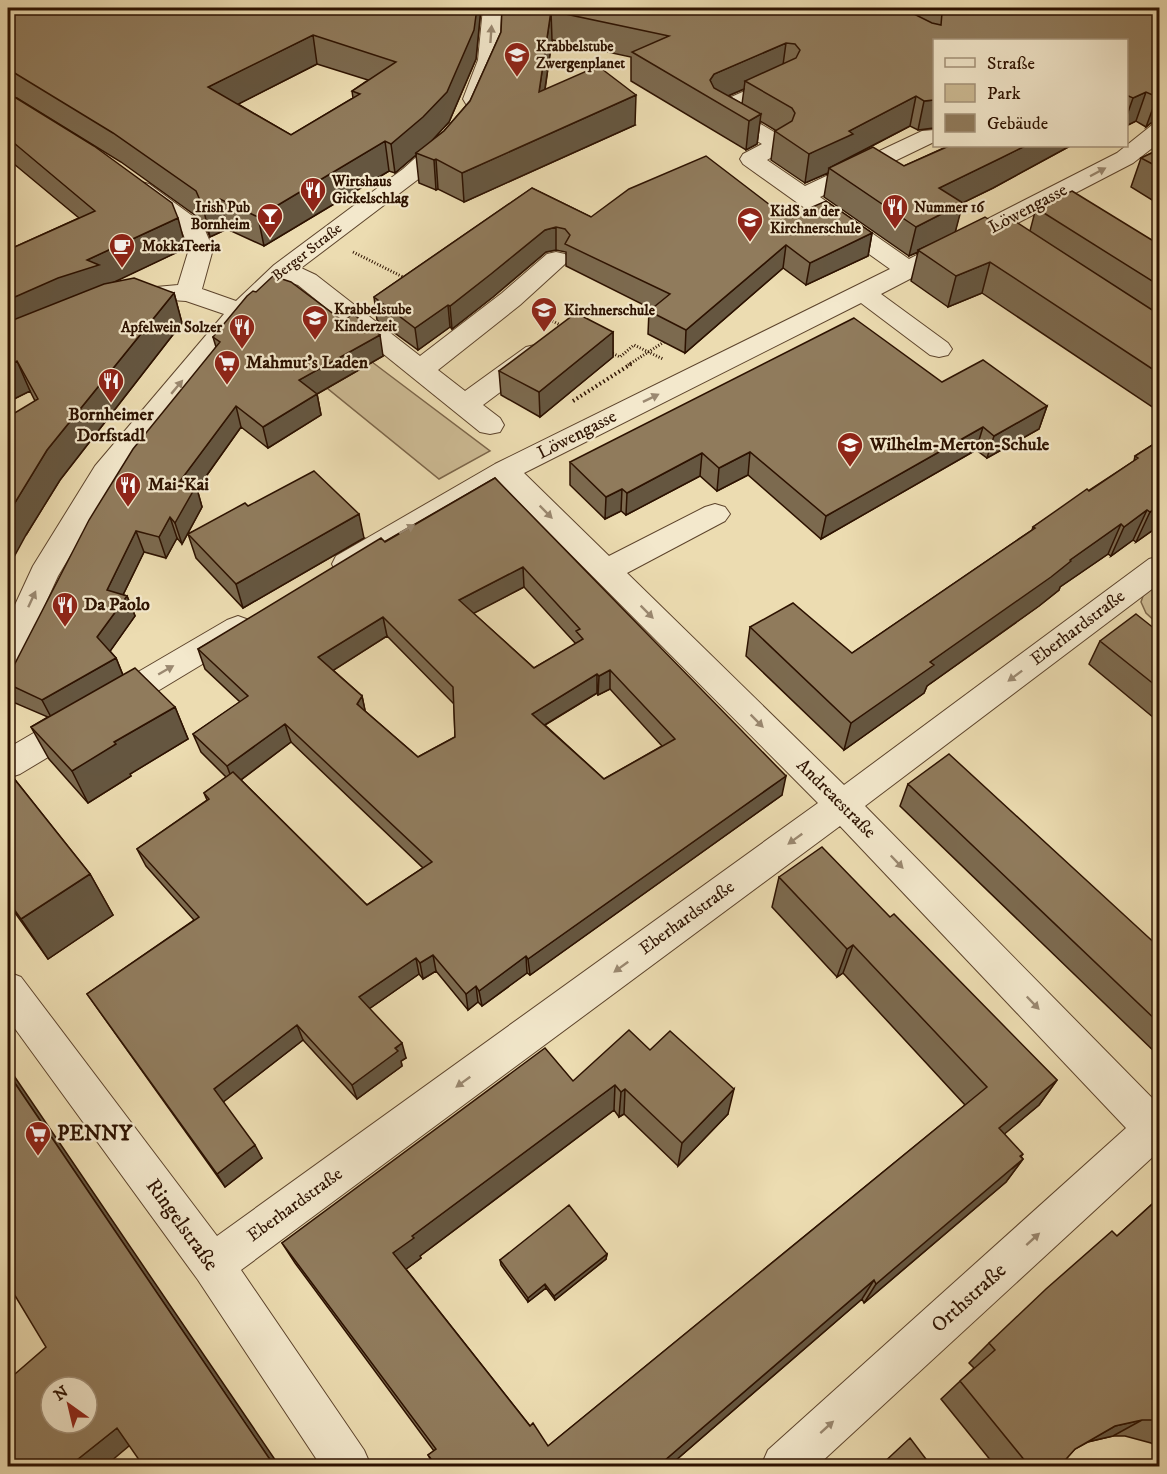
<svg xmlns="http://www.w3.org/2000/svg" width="1167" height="1474" viewBox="0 0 1167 1474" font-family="'IM FELL DW Pica',serif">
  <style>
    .green { fill: #ccba93; stroke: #7c664a; stroke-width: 1.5 }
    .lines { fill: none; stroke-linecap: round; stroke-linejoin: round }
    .minor-casing { stroke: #5d442c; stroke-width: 2 }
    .path-far1 { stroke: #2d1200; stroke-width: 3; stroke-dasharray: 1 2; stroke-linecap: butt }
    .path { stroke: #2d1200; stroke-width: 4; stroke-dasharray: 1.5 3; stroke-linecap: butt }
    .minor { fill: #f3e8cc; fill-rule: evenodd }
    .wall { fill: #7c6a4f; stroke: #2d1200; stroke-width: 1.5; fill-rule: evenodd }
    .shaded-wall { fill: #655640; stroke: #2d1200; stroke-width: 1.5 }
    .building { fill: #907b5c; stroke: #2d1200; stroke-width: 1.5; fill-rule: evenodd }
    .oneway { fill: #9a8870 }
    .labels { text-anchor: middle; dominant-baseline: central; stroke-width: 4.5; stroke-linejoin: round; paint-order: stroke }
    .far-poi-label { font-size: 15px; font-weight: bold; fill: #2d1200; stroke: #f3e8cc; text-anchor: start }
    .far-street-label { font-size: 15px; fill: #2d1200; stroke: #f3e8cc }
    .street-label { font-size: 18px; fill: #2d1200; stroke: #f3e8cc }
    .poi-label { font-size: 18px; font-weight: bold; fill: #2d1200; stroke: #f3e8cc; text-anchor: start }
    .near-poi-label { font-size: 21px; font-weight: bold; fill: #2d1200; stroke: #f3e8cc; text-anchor: start }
    .near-street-label { font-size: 21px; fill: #2d1200; stroke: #f3e8cc }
  </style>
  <rect width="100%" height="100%" fill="#ecdcb1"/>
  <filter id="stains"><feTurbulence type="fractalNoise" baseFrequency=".00333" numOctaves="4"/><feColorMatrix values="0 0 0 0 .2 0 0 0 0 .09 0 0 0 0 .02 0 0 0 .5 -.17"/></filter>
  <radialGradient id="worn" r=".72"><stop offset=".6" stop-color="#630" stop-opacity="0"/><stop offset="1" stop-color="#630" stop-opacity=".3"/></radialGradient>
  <!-- green -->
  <path class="green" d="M 372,362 L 490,451 L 439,479 L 327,388 Z
    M 1159,583 L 1159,625 L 1146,613 L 1141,602 L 1143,596 Z"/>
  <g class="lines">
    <!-- minor casing -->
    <g class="minor-casing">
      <path id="minor" d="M 483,8 L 503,8 L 500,60 L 485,99 L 482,104 L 474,106 L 466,104 L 463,99 L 478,60 Z
        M 783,74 L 791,75 L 794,80 L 791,85 L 737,110 L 786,139 L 789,144 L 786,149 L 767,160 L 805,186 L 922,131 L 934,130 L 934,142 L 820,197 L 909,259 L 1117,153 L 1152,125 L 1160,123 L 1160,142 L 1133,163 L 881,294 L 948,343 L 952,349 L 948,355 L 939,357 L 930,355 L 861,303 L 524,473 L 609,556 L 705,507 L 715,504 L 725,507 L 730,514 L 725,521 L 627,573 L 844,785 L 1149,559 L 1160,556 L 1160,583 L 865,806 L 1160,1106 L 1160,1154 L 1157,1153 L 817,1466 L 761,1466 L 768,1450 L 1126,1128 L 840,826 L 241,1270 L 364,1450 L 371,1466 L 321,1466 L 198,1280 L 8,1019 L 8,972 L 21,977 L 217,1236 L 818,803 L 502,485 L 358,572 L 347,575 L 336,572 L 332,564 L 336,556 L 495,464 L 890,269 L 743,164 L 740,159 L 743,154 L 762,144 L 713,115 L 710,110 L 713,105 Z
        M 449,133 L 457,135 L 460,140 L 429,171 L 301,268 L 316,275 L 420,356 L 502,293 L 547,254 L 556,252 L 565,254 L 568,259 L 565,264 L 520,305 L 438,370 L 465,391 L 526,347 L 535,345 L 544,347 L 548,353 L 544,359 L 483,405 L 500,418 L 504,425 L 500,432 L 490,434 L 480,432 L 298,285 L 286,281 L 250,317 L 115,480 L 58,576 L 19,661 L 8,664 L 8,620 L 33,566 L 95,466 L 224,314 L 186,301 L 156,299 L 152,293 L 156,287 L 178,285 L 189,249 L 182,231 L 133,194 L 129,189 L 133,184 L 141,182 L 149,184 L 202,223 L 213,249 L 202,289 L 236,301 L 274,265 L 403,169 L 441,135 Z
        M 238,616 L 249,620 L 254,628 L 249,636 L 20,774 L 8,778 L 8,748 L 227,620 Z"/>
    </g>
    <!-- path-far1 -->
    <path class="path-far1" d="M 353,252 L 405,278
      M 539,314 L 564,327
      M 610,352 L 620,357 L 634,345 L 663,359
      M 628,365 L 664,342"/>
    <!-- path -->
    <path class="path" d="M 573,401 L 631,364"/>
    <!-- minor -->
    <use href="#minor" class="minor"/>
  </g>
  <!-- wall -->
  <path class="wall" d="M 8,8 L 481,8 L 476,59 L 449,122 L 431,141 L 444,131 L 470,101 L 501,32 L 502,8 L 1160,8 L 1160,122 L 1151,123 L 1146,127 L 1136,121 L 1126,126 L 1126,40 L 934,40 L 934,128 L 918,130 L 910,126 L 849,158 L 904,166 L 946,147 L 944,146 L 1070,146 L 993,188 L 962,203 L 955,232 L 1000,227 L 1030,231 L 1036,208 L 1160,245 L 1160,412 L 982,293 L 948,307 L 911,281 L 918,252 L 909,256 L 824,197 L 828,173 L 805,183 L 771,160 L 775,130 L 760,121 L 757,144 L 746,150 L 631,81 L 631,57 L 552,40 L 545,90 L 635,125 L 464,202 L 438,189 L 436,190 L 419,183 L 416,155 L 395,173 L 389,171 L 264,246 L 227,229 L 210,237 L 203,221 L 121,162 L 17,98 L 15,98 L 186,248 L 113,282 L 174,293 L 182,323 L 60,480 L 26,535 L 35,401 L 30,391 L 8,402 L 8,250 L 79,218 L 8,159 ZM 317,64 L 368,80 L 352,91 L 353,98 L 291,135 L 238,104 ZM 744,89 L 742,104 L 728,96 Z
    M 1160,149 L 1160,205 L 1131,187 L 1141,158 Z
    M 532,188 L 591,217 L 787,218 L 872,233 L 868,256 L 806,285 L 783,268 L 685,353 L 648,334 L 649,311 L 652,309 L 566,266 L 566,252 L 556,250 L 546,252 L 493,297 L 452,329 L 450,327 L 418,350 L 377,320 L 374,297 Z
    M 613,332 L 613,357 L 540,417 L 501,395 L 499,371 Z
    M 213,337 L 383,356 L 317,394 L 321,415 L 268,448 L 241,427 L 197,489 L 202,507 L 182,544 L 177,538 L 166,558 L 144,552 L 123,595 L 127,596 L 135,616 L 110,651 L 116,658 L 123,675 L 175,707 L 188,739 L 130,774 L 131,776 L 88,803 L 49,759 L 31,727 L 48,717 L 15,703 L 8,688 L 8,677 L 216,347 Z
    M 942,382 L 1047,406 L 1039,429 L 987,458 L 976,450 L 821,539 L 748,475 L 717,491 L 700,476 L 626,515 L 621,511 L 605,519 L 570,485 L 570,462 Z
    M 1160,440 L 1160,525 L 1136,542 L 1133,540 L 1111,556 L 1108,554 L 1060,587 L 1059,590 L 1039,606 L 927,686 L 924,693 L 844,750 L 746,656 L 750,627 L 852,653 L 1032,530 L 1033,527 L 1134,461 L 1135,456 Z
    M 495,478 L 782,795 L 530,975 L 527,973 L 482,1006 L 478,1002 L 468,1010 L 436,971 L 423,979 L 419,974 L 369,1009 L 406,1058 L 401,1061 L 402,1066 L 357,1099 L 303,1040 L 223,1102 L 262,1158 L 225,1187 L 87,994 L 194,920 L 146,866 L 137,849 L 207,800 L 204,793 L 226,777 L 201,752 L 193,734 L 240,702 L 205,669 L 198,649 ZM 524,587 L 576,644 L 534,668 L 473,613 ZM 387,636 L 454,704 L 455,737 L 418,757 L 365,711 L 362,696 L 333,670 ZM 610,689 L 662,746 L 604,779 L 545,725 L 597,693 L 598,695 ZM 291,742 L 423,868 L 367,905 L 241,780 Z
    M 248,506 L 364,538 L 243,608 L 196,558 L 188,534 Z
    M 1160,633 L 1160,723 L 1089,664 L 1100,641 Z
    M 8,771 L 90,874 L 113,915 L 48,959 L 8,903 Z
    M 908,784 L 1160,948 L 1160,1057 L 900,806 Z
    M 779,877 L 890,917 L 1057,1080 L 1039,1105 L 1004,1134 L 1023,1159 L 1006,1182 L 864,1303 L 862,1299 L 668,1467 L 435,1467 L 428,1455 L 434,1451 L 295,1263 L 282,1243 L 573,1081 L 650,1050 L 728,1114 L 678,1166 L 624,1114 L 619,1117 L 614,1110 L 420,1256 L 421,1258 L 406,1269 L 530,1426 L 548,1446 L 965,1105 L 843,973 L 837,977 L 772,907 Z
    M 1160,1197 L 1160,1448 L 1151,1443 L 1125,1436 L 1113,1436 L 1088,1442 L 1075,1449 L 1059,1467 L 996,1467 L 941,1399 L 974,1368 L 969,1363 L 989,1343 L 1117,1236 Z
    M 607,1254 L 606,1259 L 555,1300 L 546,1288 L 528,1302 L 501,1265 L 500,1260 Z"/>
  <!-- shaded-wall -->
  <path class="shaded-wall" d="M 477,8 L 481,8 L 476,59 L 449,122 L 426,147 L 416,153 L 416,155 L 395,173 L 391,144 Z
    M 551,11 L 552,40 L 540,122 L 539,92 Z
    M 313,35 L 317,64 L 215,116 L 208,87 Z
    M 786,43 L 782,72 L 745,81 L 744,89 L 716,101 L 710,80 L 714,74 Z
    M 1146,92 L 1136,121 L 1126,126 L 1126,118 L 1133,98 Z
    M 636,95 L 635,125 L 464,202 L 462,173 Z
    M 1160,95 L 1160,122 L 1151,123 L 1146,127 L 1157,97 Z
    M 916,96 L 910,126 L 829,168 L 828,173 L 805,183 L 809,154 L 849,131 Z
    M 934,100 L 934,128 L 918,130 L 924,101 Z
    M 761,114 L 757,144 L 746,150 L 749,121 Z
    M 385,141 L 389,171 L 264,246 L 258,217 Z
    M 1025,146 L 1070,146 L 993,188 L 932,218 L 939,188 Z
    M 436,159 L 438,189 L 436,190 L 434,160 Z
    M 220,199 L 227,229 L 210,237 L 203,207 Z
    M 963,203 L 955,233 L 918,250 L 918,252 L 909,256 L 916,227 Z
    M 178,218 L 186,248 L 106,286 L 8,335 L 8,300 L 87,260 Z
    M 556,227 L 556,250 L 546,252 L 493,297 L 452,329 L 450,306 L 545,230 Z
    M 872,233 L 868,256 L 806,285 L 810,263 Z
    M 786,245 L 783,268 L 685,353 L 686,330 Z
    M 990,262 L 982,293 L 948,307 L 956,276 Z
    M 174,293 L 182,323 L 60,480 L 26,535 L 8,568 L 8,514 L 47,450 Z
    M 448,305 L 450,327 L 418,350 L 415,328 Z
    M 613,332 L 613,357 L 540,417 L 539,392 Z
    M 380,335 L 383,356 L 303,402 L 299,380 Z
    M 17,361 L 30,391 L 8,402 L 8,366 Z
    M 317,394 L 321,415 L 268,448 L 263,427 Z
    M 236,406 L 241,427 L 197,489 L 202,507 L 182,544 L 175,523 L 180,481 Z
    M 1047,406 L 1039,429 L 987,458 L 994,436 Z
    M 983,427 L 976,450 L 821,539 L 826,516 Z
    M 750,452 L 748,475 L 717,491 L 719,468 Z
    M 702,453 L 700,476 L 626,515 L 627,493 Z
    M 622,489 L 621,511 L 605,519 L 606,497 Z
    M 1160,506 L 1160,525 L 1136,542 L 1150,512 Z
    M 1147,510 L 1133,540 L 1111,556 L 1124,527 Z
    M 359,514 L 364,538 L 243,608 L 236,584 Z
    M 170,517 L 177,538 L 166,558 L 159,537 Z
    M 1121,524 L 1108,554 L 1060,587 L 1059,590 L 1039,606 L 927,686 L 924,693 L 844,750 L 851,723 L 930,662 L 1070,560 Z
    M 136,531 L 144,552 L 115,611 L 107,590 Z
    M 523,567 L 524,587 L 461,620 L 459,600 Z
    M 127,596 L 135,616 L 106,657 L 97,637 Z
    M 383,617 L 387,636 L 323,677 L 318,657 Z
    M 116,658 L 124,678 L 52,719 L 42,700 Z
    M 610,670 L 610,689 L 598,695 L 599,676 Z
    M 597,674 L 597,693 L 533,732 L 532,714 Z
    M 362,696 L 366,715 L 357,704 Z
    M 175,707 L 188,739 L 130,774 L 131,776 L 88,803 L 72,771 L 114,742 Z
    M 285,724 L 291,742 L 234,785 L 227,766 Z
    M 786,776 L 782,795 L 530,975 L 528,959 Z
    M 90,874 L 113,915 L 48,959 L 21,919 Z
    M 853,945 L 843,973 L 837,977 L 847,949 Z
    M 433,955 L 436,971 L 423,979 L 420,963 Z
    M 526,956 L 527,973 L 482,1006 L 479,991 Z
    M 416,958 L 419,974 L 363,1013 L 359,997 Z
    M 476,986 L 478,1002 L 468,1010 L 466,994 Z
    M 297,1025 L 303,1040 L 222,1103 L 214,1089 Z
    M 402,1043 L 406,1058 L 401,1061 L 402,1066 L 357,1099 L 352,1085 Z
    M 8,1067 L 280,1467 L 275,1467 L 8,1073 Z
    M 1057,1080 L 1039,1105 L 983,1152 L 999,1128 Z
    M 615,1085 L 614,1110 L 420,1256 L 421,1258 L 401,1273 L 393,1253 L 412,1236 Z
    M 625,1089 L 624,1114 L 619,1117 L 621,1092 Z
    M 734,1089 L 728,1114 L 678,1166 L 682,1143 Z
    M 255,1145 L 262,1158 L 225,1187 L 217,1174 Z
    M 1023,1154 L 1012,1169 L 1023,1159 L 1006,1182 L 864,1303 L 876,1284 Z
    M 607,1254 L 606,1259 L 555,1300 L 554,1296 Z
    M 874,1280 L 862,1299 L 668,1467 L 657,1467 Z
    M 545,1284 L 546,1288 L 528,1302 L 528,1298 Z
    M 1142,1420 L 1113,1436 L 1087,1442 L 1115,1426 Z
    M 117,1428 L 136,1440 L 104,1467 L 68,1467 Z"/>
  <!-- building -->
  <path class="building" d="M 8,8 L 477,8 L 474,30 L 447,92 L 423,117 L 391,144 L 385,141 L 258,217 L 220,199 L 203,207 L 196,191 L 113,133 L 8,69 ZM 313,35 L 396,62 L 352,91 L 360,94 L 291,135 L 208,87 Z
    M 502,8 L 902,8 L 932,23 L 941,25 L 942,13 L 947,13 L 946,9 L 943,8 L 1160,8 L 1160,95 L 1157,97 L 1146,92 L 1133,98 L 1126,95 L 1126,40 L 934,40 L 934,100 L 924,101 L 916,96 L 849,131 L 853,134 L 809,154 L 775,131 L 792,121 L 795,113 L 792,108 L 745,81 L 796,58 L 800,50 L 795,44 L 786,43 L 714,74 L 710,80 L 714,88 L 761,114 L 749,121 L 632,52 L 669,36 L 551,11 L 539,92 L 598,66 L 636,95 L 462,173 L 436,159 L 434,160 L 416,153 L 444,131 L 470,101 L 501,32 Z
    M 8,93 L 94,146 L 172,203 L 178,218 L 87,260 L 99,265 L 58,278 L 8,300 L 8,250 L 95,211 L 8,138 Z
    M 949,146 L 1025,146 L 1001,158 L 939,188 L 963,203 L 916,227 L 829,168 L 873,147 L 904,166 Z
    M 1160,149 L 1160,168 L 1141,158 Z
    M 706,156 L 787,218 L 826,201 L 872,233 L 810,263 L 786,245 L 686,330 L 649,311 L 670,294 L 565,244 L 570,235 L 565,229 L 556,227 L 545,230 L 491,274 L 450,306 L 448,305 L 415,328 L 374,297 L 532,188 L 591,217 L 629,189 Z
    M 1072,191 L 1160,245 L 1160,286 L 1036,208 Z
    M 985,217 L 1000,227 L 1013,220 L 1160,315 L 1160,374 L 990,262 L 956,276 L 918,250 Z
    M 273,276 L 291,282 L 343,321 L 353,314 L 380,335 L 299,380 L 317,394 L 263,427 L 236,406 L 180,481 L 196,486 L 175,523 L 170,517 L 159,537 L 136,531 L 107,590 L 127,596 L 97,637 L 116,658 L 42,700 L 8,684 L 8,677 L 89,520 L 133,449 L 220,342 L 213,337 L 247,296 L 253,291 L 256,292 Z
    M 134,278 L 174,293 L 47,450 L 8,514 L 8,417 L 38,399 L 17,361 L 8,366 L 8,322 L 104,284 Z
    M 576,313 L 613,332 L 539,392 L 499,371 Z
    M 854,318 L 942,382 L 983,360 L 1047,406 L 994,436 L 983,427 L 826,516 L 750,452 L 719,468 L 702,453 L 627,493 L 622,489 L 606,497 L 570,462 Z
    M 1160,440 L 1160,506 L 1150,512 L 1147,510 L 1124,527 L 1121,524 L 1070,560 L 1071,561 L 1051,577 L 930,662 L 934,665 L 851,723 L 750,627 L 793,603 L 852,653 L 1035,528 L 1033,527 L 1087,489 L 1089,491 L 1138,458 L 1135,456 Z
    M 314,471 L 359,514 L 236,584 L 188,534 L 245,503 L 248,506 Z
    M 495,478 L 786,776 L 528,959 L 526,956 L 479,991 L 476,986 L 466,994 L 433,955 L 420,963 L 416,958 L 359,997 L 402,1043 L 395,1048 L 398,1051 L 352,1085 L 297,1025 L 214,1089 L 255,1145 L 217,1174 L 87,994 L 199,917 L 137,849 L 209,799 L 204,793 L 233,772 L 367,905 L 432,862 L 285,724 L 227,766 L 193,734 L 248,696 L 198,649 L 381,538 L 385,542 ZM 523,567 L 580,629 L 576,631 L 583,639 L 534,668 L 459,600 ZM 383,617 L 453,687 L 455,737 L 418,757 L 357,704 L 362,696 L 318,657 ZM 610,670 L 675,739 L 604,779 L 532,714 L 597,674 L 599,676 Z
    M 1136,614 L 1160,633 L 1160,689 L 1100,641 Z
    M 135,668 L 175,707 L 114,742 L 116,744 L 72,771 L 31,727 Z
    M 949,754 L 1160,948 L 1160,1024 L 908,784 Z
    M 8,771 L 90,874 L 21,919 L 8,901 Z
    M 822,847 L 890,917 L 894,914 L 1057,1080 L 999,1128 L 1023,1154 L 1020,1156 L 1023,1159 L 876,1284 L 874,1280 L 657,1467 L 437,1467 L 428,1455 L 436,1449 L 282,1243 L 545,1048 L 573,1081 L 629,1030 L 650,1050 L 670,1031 L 734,1089 L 682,1143 L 625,1089 L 621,1092 L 615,1085 L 412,1236 L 414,1238 L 393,1253 L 530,1426 L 533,1423 L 548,1446 L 987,1087 L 853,945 L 847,949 L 779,877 Z
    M 8,1073 L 275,1467 L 144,1467 L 117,1428 L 68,1467 L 8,1467 L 8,1380 L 46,1347 L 8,1284 ZM 51,1387 L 87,1387 L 87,1423 L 51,1423 Z
    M 1160,1197 L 1160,1421 L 1155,1420 L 1142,1420 L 1115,1426 L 1075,1449 L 1059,1467 L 1030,1467 L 960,1381 L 995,1350 L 989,1343 L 1046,1289 L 1112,1231 L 1117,1236 Z
    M 569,1205 L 607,1254 L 554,1296 L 545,1284 L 528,1298 L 500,1260 Z
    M 910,1438 L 932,1467 L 879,1467 Z"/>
  <!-- one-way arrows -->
  <defs><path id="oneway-solid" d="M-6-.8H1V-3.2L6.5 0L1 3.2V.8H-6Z" transform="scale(1.5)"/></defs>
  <g class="oneway">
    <use href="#oneway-solid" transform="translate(491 34) rotate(-86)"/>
    <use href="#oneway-solid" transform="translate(1098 172) rotate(-28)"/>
    <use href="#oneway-solid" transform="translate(177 387) rotate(-50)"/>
    <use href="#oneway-solid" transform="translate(651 398) rotate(-26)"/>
    <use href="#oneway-solid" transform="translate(546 512) rotate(45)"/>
    <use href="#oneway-solid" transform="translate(407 529) rotate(-30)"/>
    <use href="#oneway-solid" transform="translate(32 599) rotate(-65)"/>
    <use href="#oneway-solid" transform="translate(647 612) rotate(45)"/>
    <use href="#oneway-solid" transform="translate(166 670) rotate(-30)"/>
    <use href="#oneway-solid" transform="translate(1015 676) rotate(143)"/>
    <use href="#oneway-solid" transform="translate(757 721) rotate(45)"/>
    <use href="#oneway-solid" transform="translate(795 839) rotate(144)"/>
    <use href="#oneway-solid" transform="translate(897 862) rotate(46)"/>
    <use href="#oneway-solid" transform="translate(621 967) rotate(144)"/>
    <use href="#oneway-solid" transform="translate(1033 1003) rotate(46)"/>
    <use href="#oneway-solid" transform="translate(463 1082) rotate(144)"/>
    <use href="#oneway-solid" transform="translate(1033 1239) rotate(-42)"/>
    <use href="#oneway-solid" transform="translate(827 1427) rotate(-42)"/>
  </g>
  <!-- icons -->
  <defs>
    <g id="school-pin" transform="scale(1.35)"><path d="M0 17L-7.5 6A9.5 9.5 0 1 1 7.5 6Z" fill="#8f2418" stroke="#f3e8cc"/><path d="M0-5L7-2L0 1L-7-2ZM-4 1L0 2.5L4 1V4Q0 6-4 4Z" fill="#fff"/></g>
    <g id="restaurant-pin" transform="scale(1.35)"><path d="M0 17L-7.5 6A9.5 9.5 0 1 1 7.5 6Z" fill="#8f2418" stroke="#f3e8cc"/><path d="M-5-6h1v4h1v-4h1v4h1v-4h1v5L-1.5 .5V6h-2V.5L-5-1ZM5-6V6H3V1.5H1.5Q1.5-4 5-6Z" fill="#fff"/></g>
    <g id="bar-pin" transform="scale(1.35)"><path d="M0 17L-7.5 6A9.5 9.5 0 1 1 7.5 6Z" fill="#8f2418" stroke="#f3e8cc"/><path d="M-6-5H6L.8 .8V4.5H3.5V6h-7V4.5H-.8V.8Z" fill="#fff"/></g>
    <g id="cafe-pin" transform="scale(1.35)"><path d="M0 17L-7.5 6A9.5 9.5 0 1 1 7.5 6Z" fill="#8f2418" stroke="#f3e8cc"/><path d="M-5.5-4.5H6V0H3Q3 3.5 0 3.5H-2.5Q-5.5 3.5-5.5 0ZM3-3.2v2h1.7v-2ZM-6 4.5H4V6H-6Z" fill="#fff"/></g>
    <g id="supermarket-pin" transform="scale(1.35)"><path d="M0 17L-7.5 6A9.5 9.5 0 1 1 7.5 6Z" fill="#8f2418" stroke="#f3e8cc"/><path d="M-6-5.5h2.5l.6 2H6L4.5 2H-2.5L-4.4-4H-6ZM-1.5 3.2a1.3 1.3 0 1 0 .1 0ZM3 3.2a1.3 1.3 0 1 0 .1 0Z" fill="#fff"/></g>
  </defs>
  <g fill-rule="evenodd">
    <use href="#school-pin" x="517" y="55"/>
    <use href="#restaurant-pin" x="313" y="190"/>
    <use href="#restaurant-pin" x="895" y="207"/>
    <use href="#bar-pin" x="270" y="216"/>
    <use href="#school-pin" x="750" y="220"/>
    <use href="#cafe-pin" x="122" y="246"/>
    <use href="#school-pin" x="544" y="310"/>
    <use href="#school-pin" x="315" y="318"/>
    <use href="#restaurant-pin" x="242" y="327"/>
    <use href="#supermarket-pin" x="227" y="363"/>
    <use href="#restaurant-pin" x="111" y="381"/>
    <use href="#school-pin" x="850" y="445"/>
    <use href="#restaurant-pin" x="128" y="485"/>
    <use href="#restaurant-pin" x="65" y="605"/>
    <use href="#supermarket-pin" x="38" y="1134"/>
  </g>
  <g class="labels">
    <!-- far-poi labels -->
    <g class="far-poi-label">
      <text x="536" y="46">Krabbelstube<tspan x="536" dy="17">Zwergenplanet</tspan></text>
      <text x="332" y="181">Wirtshaus<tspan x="332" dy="17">Gickelschlag</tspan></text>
      <text x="250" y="207" text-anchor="end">Irish Pub<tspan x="250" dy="17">Bornheim</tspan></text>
      <text x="914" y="207">Nummer 16</text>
      <text x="770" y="211">KidS an der<tspan x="770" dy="17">Kirchnerschule</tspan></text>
      <text x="142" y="246">MokkaTeeria</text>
      <text x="334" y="309">Krabbelstube<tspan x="334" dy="17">Kinderzeit</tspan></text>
      <text x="564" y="310">Kirchnerschule</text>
      <text x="222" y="327" text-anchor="end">Apfelwein Solzer</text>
    </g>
    <!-- far-street labels -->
    <g class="far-street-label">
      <text transform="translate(307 252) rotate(-38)">Berger Straße</text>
    </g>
    <!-- street labels -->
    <g class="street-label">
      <text transform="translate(1028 209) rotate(-28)">Löwengasse</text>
      <text transform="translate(577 435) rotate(-27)">Löwengasse</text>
      <text transform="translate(1078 628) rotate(-37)">Eberhardstraße</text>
      <text transform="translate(836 799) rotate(45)">Andreaestraße</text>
      <text transform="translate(687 918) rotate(-36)">Eberhardstraße</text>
      <text transform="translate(295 1205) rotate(-36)">Eberhardstraße</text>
    </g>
    <!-- poi labels -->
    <g class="poi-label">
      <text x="246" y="363">Mahmut's Laden</text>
      <text x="111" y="415" text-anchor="middle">Bornheimer<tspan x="111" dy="21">Dorfstadl</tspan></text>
      <text x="870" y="445">Wilhelm-Merton-Schule</text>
      <text x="148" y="485">Mai-Kai</text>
      <text x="84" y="605">Da Paolo</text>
    </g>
    <!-- near-poi labels -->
    <g class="near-poi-label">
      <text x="57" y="1134">PENNY</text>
    </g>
    <!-- near-street labels -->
    <g class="near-street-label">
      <text transform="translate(182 1225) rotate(54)">Ringelstraße</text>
      <text transform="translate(969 1298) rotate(-42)">Orthstraße</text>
    </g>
  </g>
  <!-- margin -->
  <rect width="1167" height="1474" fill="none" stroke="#ecdcb1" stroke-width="30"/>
  <rect x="9" y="9" width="1149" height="1456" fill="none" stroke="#2d1200" stroke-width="3"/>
  <rect x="15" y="15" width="1137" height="1444" fill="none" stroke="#2d1200" stroke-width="1.5"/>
  <!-- legend -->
  <rect x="933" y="39" width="195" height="108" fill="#f3e8cc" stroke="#a4927a" stroke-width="1.5"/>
  <rect x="945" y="58" width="30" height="9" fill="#f3e8cc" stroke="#a4927a" stroke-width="1.5"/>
  <text x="987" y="69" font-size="18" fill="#2d1200">Straße</text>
  <rect x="945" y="84" width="30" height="18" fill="#ccba93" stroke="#a4927a" stroke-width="1.5"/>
  <text x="987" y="99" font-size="18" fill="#2d1200">Park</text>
  <rect x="945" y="114" width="30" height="18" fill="#907b5c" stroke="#a4927a" stroke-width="1.5"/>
  <text x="987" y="129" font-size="18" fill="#2d1200">Gebäude</text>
  <!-- north arrow -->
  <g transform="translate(69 1405) rotate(326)"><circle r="28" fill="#f3e8cc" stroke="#a4927a" stroke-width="1.5"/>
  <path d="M0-4.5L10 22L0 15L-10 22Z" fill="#8f2418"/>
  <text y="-9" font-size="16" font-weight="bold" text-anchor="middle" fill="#2d1200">N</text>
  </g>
  <rect width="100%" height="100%" filter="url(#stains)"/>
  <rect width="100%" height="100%" fill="url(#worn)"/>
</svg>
